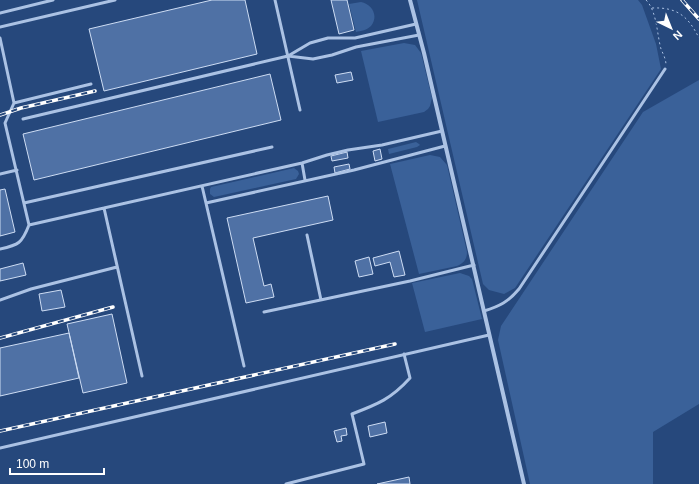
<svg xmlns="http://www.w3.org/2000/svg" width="699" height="484" viewBox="0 0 699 484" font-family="Arial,sans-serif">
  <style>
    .green { fill: #3a6199 }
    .building { fill: #4f71a5; stroke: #ceddf4 }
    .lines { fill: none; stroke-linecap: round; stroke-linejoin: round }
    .path { stroke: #abc2e4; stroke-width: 1; stroke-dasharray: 2 3; stroke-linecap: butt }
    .service { stroke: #abc2e4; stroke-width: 3 }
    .minor { stroke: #abc2e4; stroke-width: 4 }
    .rail-casing { stroke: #fff; stroke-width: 3.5 }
    .rail { stroke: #26487c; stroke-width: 2; stroke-dasharray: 6; stroke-linecap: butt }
  </style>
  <rect width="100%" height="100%" fill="#26487c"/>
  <!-- green -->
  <path class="green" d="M 417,0 L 638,0 L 642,5 L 656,44 L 661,69 L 515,288 L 504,294 L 489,290 L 483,284 Z
    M 361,2 C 372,4 379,16 371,26 C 367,30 361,31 356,32 L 349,4 Z
    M 404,43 L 415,45 L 421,53 L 432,98 L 430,106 L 428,109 L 424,112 L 378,122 L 361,51 Z
    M 699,80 L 699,404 L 653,432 L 653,484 L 530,484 L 498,340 L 501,326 L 643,112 Z
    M 416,142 L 419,144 L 420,145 L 417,147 L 389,154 L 388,149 Z
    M 430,155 L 440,157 L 447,165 L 467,252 C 467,259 464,263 457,266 L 419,274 L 390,164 Z
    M 294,168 L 298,171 L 299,174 L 296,179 L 214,197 L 210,194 L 210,189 L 211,187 Z
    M 460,273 L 469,276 L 472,279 L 482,319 L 425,332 L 412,283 Z"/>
  <!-- building -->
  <path class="building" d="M 212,0 L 245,0 L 257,54 L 104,91 L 89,29 Z
    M 331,0 L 347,0 L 354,30 L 339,34 Z
    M 351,72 L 353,80 L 337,83 L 335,75 Z
    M 270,74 L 281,120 L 34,180 L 23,134 Z
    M 380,149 L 382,159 L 375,161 L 373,151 Z
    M 347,152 L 348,158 L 332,161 L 331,156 Z
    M 349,164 L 350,169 L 335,173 L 334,167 Z
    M 5,189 L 15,232 L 0,236 L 0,190 Z
    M 328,196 L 333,220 L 253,238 L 264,286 L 271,284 L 274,297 L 246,303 L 227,218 Z
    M 399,251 L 405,275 L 394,277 L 390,262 L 375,266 L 373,258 Z
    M 369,257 L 373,274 L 359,277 L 355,261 Z
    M 23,263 L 26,275 L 0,281 L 0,269 Z
    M 61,290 L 65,307 L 42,311 L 39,294 Z
    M 112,314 L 127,383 L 83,393 L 67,324 Z
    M 69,333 L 79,378 L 0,396 L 0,348 Z
    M 385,422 L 387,433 L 370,437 L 368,426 Z
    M 346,428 L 347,435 L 341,436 L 342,441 L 337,442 L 334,431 Z
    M 409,477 L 410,484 L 377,484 Z"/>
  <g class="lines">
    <!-- path -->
    <path class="path" d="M 646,0 C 657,11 657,35 661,49 C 663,54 666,59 666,65
      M 652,8 C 677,7 688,16 699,38"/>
    <!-- service -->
    <path class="service" d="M 275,0 L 300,110
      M 0,13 L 53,0
      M 0,27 L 115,0
      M 0,38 L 14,103 L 5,123 L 29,225 C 22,243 19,245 0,249
      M 288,56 L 313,59 L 332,55 L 356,47 L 419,35
      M 14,103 L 91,84
      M 23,119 L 288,56 L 310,43 L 328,38 L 355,38 L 416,24
      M 302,163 L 305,180
      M 0,174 L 17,170
      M 202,186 L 244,366
      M 24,203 L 272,147
      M 206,203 L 354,170 L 445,146
      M 104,208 L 142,376
      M 29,225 L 302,163 L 327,155 L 348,150 L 382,145 L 442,131
      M 307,235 L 321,300
      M 0,300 L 31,289 L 117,267
      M 484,311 C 500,306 508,302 519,289 L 665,69
      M 264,312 L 410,281 L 474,265
      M 0,448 L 489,335
      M 286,484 L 364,464 L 352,414 C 378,404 391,399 410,378 L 404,354"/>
    <!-- minor -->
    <path class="minor" d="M 410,0 L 424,53 L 524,484"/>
    <!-- rail casing -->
    <g class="rail-casing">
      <path id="rail" d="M 682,0 L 699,19
        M 0,115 L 21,108 L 95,91
        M 0,338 L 113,307
        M 0,431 L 395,344"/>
    </g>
    <!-- rail -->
    <use href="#rail" class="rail"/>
  </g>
  <!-- north arrow -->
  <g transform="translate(671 28) rotate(137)" stroke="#26487c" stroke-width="3" paint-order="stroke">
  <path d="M0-3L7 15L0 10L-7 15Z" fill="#ffffff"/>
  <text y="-6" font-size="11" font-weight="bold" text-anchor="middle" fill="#ffffff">N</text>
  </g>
  <!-- scale -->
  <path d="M10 468v6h94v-6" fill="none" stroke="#ffffff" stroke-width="2"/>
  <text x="16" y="468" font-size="12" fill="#ffffff" stroke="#26487c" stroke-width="3" paint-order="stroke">100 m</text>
</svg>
